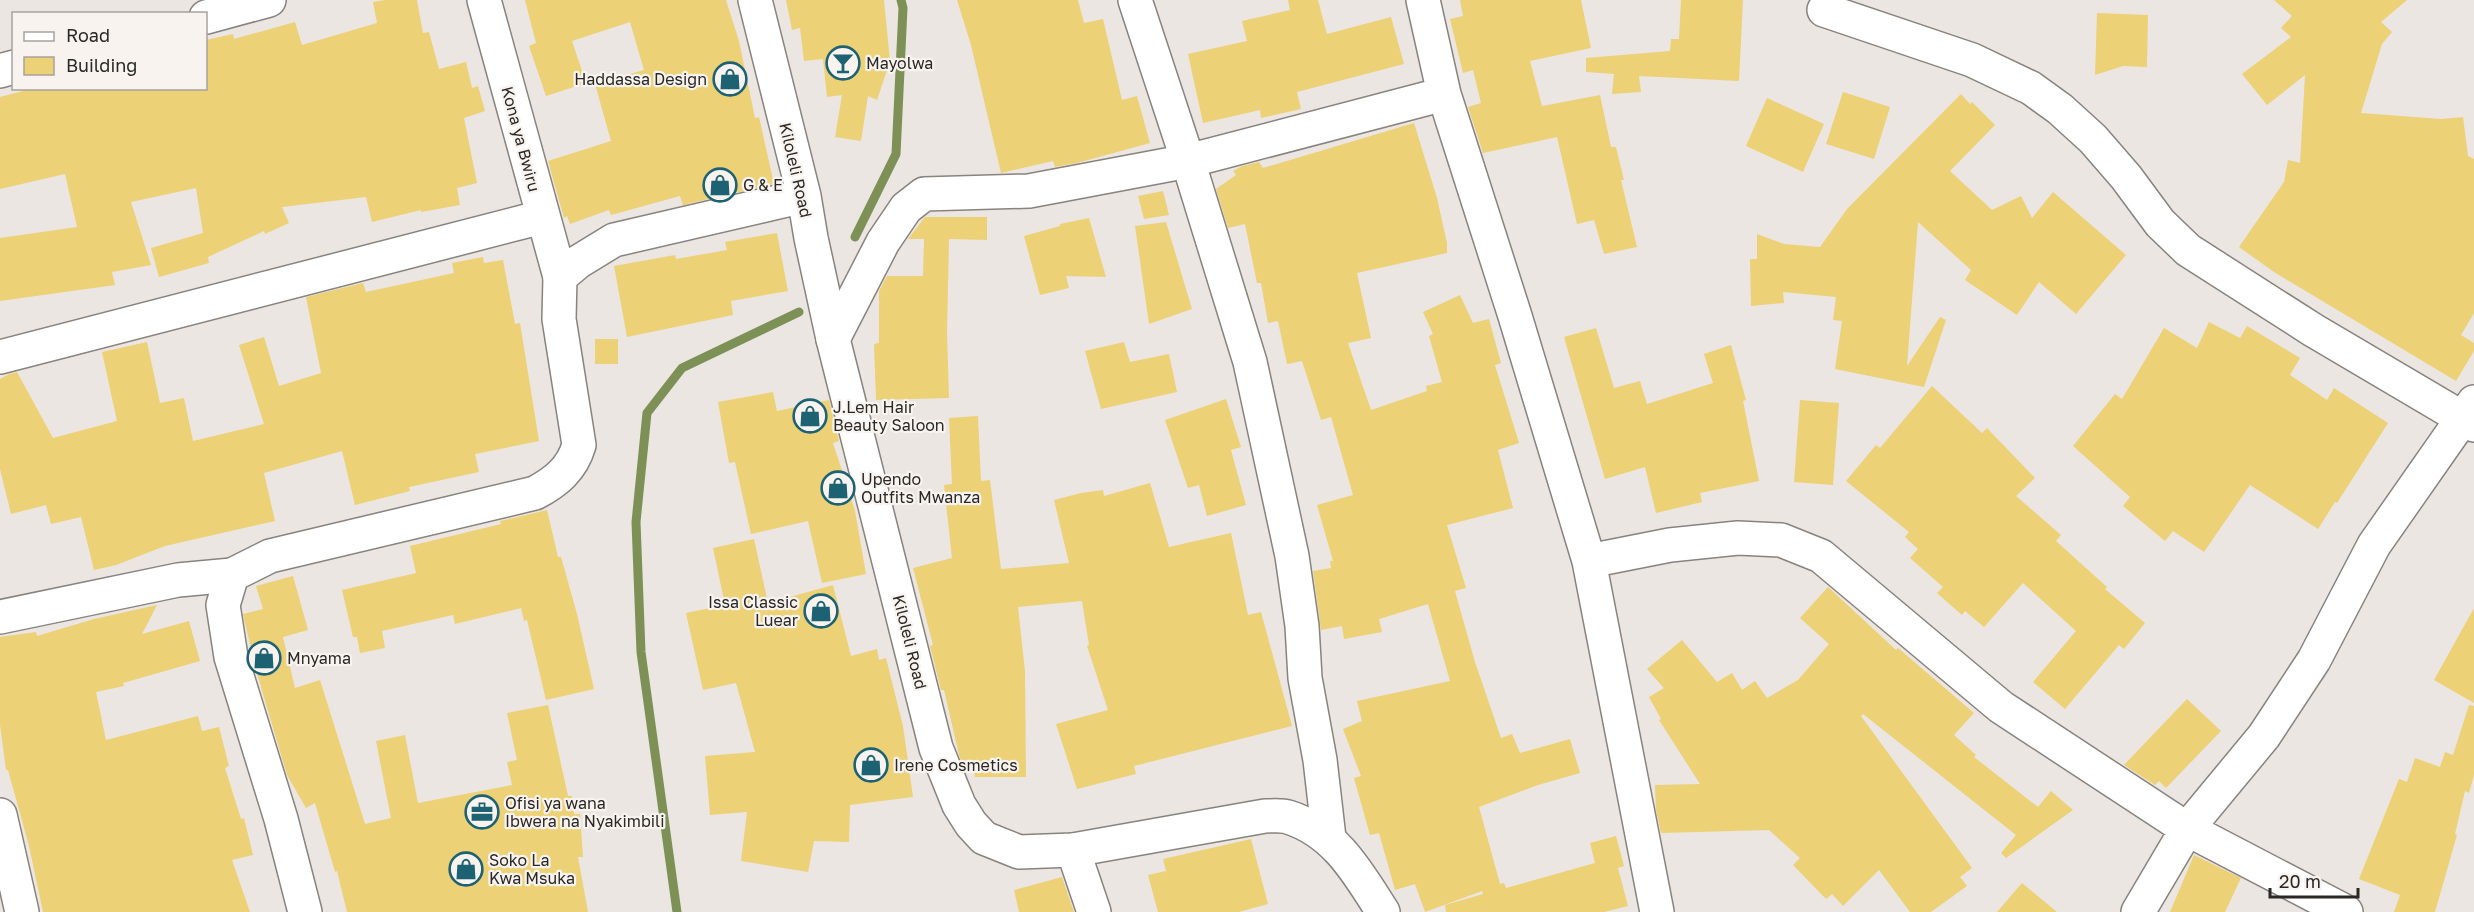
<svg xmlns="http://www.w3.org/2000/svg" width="2474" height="912" viewBox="0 0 2474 912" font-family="'Golos Text',sans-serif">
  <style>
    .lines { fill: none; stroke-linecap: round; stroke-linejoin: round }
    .stream { stroke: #7d9156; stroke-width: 9 }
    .building { fill: #ecd176 }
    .minor-casing { stroke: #88837e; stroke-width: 36 }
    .major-casing { stroke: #88837e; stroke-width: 36 }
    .minor { stroke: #fff; stroke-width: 33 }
    .major { stroke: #fff; stroke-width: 33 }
    .labels { text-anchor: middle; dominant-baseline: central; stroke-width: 4.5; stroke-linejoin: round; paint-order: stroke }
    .poi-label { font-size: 16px; fill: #2a2826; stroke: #f8f3ee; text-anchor: start }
    .street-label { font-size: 16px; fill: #2a2826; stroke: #f8f3ee }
  </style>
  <rect width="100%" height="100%" fill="#ebe6e1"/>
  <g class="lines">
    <!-- stream -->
    <path class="stream" d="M 855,237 L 896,154 L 903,8 L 901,0
      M 677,912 L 641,652 L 636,522 L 647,413 L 682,368 L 799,312"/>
  </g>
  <!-- building -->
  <path class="building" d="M 385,0 L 417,0 L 423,33 L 429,32 L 439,69 L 466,62 L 472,88 L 478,86 L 485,111 L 464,118 L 477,183 L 457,188 L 460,205 L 421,212 L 421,210 L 372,222 L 366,197 L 282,207 L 289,223 L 265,234 L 264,231 L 208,257 L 209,263 L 159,277 L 151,248 L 203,233 L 196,188 L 131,202 L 151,265 L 112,272 L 115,285 L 0,301 L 0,238 L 77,227 L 65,174 L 0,189 L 0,97 L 34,88 L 206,88 L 206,40 L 233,34 L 234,39 L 295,22 L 302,45 L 377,23 L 373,2 Z
    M 525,0 L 726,0 L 739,41 L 755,118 L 759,117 L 774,184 L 683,205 L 680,196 L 611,215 L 609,210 L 570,224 L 567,216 L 564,218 L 548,161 L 611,141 L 595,84 L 644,70 L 630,22 L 572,41 L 586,83 L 546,96 L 529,46 L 536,43 Z
    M 786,0 L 884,0 L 890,61 L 877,100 L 868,96 L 861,141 L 835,137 L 842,95 L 827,97 L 823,59 L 804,61 L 800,28 L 792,30 Z
    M 957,0 L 1078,0 L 1084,23 L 1103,19 L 1122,100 L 1137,96 L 1150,143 L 1077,163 L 1055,167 L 1053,161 L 1001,173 L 971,45 Z
    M 1288,0 L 1318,0 L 1327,34 L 1391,17 L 1404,64 L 1297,92 L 1301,109 L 1261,118 L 1260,110 L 1203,123 L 1188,54 L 1247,41 L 1242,21 L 1290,10 Z
    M 1460,0 L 1581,0 L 1591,48 L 1530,61 L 1542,106 L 1600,95 L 1611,147 L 1616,147 L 1624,180 L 1621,180 L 1637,247 L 1604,254 L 1594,220 L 1577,224 L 1557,137 L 1483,153 L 1468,107 L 1481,103 L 1473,70 L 1463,73 L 1450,19 L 1463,16 Z
    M 1681,0 L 1743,0 L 1739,81 L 1639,76 L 1641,92 L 1612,94 L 1614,74 L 1586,72 L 1586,58 L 1670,51 L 1671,39 L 1679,39 Z
    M 2274,0 L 2407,0 L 2381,22 L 2392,32 L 2382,44 L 2361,113 L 2441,119 L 2463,117 L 2468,156 L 2474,159 L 2474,313 L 2461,335 L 2474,343 L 2474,351 L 2456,381 L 2274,272 L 2239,247 L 2284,182 L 2288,160 L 2300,163 L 2305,75 L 2267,105 L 2242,74 L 2291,37 L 2281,28 L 2292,16 Z
    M 2097,13 L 2148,15 L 2147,67 L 2123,66 L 2095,75 Z
    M 1843,92 L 1890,107 L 1874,159 L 1826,144 Z
    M 1961,94 L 1970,104 L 1972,102 L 1995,125 L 1950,171 L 1992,210 L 2021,196 L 2032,218 L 2053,192 L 2126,255 L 2076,314 L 2039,282 L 2017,315 L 1965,280 L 1971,270 L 1918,222 L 1907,366 L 1940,317 L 1946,320 L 1924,387 L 1835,369 L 1842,321 L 1833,320 L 1836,297 L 1783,292 L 1784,303 L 1751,306 L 1750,259 L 1757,259 L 1757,234 L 1784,244 L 1820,247 L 1847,209 Z
    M 1767,98 L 1824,124 L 1803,172 L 1746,146 Z
    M 1414,123 L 1437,198 L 1447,243 L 1447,253 L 1357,273 L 1371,338 L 1348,343 L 1371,410 L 1427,391 L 1426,386 L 1442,382 L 1429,336 L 1433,334 L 1423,312 L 1460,295 L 1473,323 L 1489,319 L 1501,363 L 1495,365 L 1519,443 L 1498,450 L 1513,508 L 1447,525 L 1466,588 L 1455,591 L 1475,662 L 1501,738 L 1512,734 L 1520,753 L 1570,739 L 1580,773 L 1538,785 L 1479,807 L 1500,884 L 1504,883 L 1506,888 L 1595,863 L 1590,843 L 1616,836 L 1624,866 L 1618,868 L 1628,906 L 1604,912 L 1446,912 L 1445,905 L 1483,894 L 1482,891 L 1425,912 L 1415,884 L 1395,890 L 1379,833 L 1370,835 L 1354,778 L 1361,776 L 1343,729 L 1362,721 L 1357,701 L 1450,681 L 1428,604 L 1379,619 L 1382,632 L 1344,639 L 1342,626 L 1321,630 L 1313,571 L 1331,568 L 1330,561 L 1333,561 L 1317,505 L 1353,495 L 1331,417 L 1321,420 L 1302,361 L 1287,364 L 1278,321 L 1268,323 L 1261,283 L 1257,283 L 1245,224 L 1228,228 L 1216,189 L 1236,175 L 1233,171 L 1242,166 L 1259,162 L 1263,168 Z
    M 1163,191 L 1169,215 L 1144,219 L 1138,196 Z
    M 925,217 L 987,217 L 987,240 L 949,239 L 947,333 L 949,398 L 876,400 L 874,344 L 879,343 L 879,291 L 887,276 L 923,276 L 924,239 L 908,239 Z
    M 1089,218 L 1106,277 L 1066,276 L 1069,288 L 1040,295 L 1024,236 L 1060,226 L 1060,224 Z
    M 1166,222 L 1192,309 L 1149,324 L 1135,226 Z
    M 777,233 L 788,291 L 731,301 L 733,315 L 627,337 L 614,266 L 675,255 L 676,259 L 727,250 L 725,242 Z
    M 483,257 L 484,263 L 503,260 L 515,324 L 520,323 L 539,441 L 475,454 L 479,472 L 409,487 L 410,491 L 355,505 L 342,451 L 264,473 L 275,521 L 165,546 L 116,565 L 94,570 L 81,517 L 51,524 L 46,505 L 11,514 L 0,469 L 0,379 L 9,374 L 17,372 L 53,438 L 117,421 L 102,352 L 147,342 L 160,403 L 184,398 L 193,441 L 264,424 L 239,345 L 264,337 L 279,386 L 321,373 L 306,297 L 363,283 L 366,292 L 454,273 L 452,263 Z
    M 2209,322 L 2240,338 L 2247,326 L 2300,358 L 2290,375 L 2327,400 L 2334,388 L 2388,423 L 2337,503 L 2335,502 L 2318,529 L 2250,485 L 2204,552 L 2173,531 L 2165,541 L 2123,506 L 2130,497 L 2073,446 L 2115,394 L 2122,399 L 2164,328 L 2197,348 Z
    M 1596,328 L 1614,388 L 1640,381 L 1647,404 L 1713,383 L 1704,354 L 1731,345 L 1746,400 L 1743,401 L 1759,481 L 1700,493 L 1702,502 L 1656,513 L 1645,467 L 1605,479 L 1564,337 Z
    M 595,339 L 618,339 L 618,364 L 595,364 Z
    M 1124,342 L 1130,362 L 1169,354 L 1177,392 L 1101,409 L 1085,351 Z
    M 1932,386 L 1982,433 L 1987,428 L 2035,478 L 2016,496 L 2061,535 L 2056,541 L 2107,587 L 2105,589 L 2145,623 L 2124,649 L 2119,645 L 2065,709 L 2033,682 L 2076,631 L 2023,583 L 1984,627 L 1965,611 L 1962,615 L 1937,593 L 1943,587 L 1910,558 L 1918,549 L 1905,537 L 1909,532 L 1846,481 L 1876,445 L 1880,448 Z
    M 773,392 L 777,411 L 829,400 L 839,441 L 833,443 L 855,511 L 866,574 L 822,583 L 808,521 L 751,534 L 735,462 L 729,463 L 718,402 Z
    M 1226,399 L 1241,447 L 1231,450 L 1246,505 L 1207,516 L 1199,485 L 1188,488 L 1165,420 Z
    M 1800,400 L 1839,403 L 1833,485 L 1794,482 Z
    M 978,416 L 981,481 L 990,480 L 1001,569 L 1069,563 L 1054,500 L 1081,493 L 1103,490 L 1104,496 L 1150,483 L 1169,547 L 1231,533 L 1248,615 L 1261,612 L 1292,726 L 1134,766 L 1136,774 L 1077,789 L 1056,724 L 1108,710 L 1087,646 L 1089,645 L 1082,601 L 1018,607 L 1025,671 L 1026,777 L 975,777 L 971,763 L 963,765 L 959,755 L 944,690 L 941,690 L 930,646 L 933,645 L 913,568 L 952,558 L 944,485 L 952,484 L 949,418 Z
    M 547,510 L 558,557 L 561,557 L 577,614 L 594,689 L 546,700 L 527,620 L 524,621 L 521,608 L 455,624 L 453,615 L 382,631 L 385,648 L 360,653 L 357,637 L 353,637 L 342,590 L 416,573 L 410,546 L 501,524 L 500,521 Z
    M 754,539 L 768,603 L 833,585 L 851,656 L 877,649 L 879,660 L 886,658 L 903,726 L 913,797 L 850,805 L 849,842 L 814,841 L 808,872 L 741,861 L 747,812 L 710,815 L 705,756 L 755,752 L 736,683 L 703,690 L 686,613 L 725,605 L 713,548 Z
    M 293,576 L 308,630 L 283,637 L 295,688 L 320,680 L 365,824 L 391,818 L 376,741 L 405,735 L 418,803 L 512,785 L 507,762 L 517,760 L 507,713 L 548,705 L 568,796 L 572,796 L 574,814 L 580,814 L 583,857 L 578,857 L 588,912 L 347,912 L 337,871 L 335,872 L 315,803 L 306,808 L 287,775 L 258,677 L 245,623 L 243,614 L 263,609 L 256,586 Z
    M 1828,587 L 1896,650 L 1898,648 L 1974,713 L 1954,735 L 1976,755 L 1974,757 L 2038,807 L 2051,791 L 2073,810 L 2006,858 L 2001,853 L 2016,835 L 1863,714 L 1861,716 L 1972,868 L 1960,877 L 1967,886 L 1931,912 L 1910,912 L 1879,870 L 1843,906 L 1832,894 L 1826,899 L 1793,865 L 1800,858 L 1769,830 L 1661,833 L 1656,810 L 1655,785 L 1700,784 L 1659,720 L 1661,719 L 1649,697 L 1664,688 L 1647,669 L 1682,640 L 1717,682 L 1732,673 L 1742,690 L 1755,681 L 1767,698 L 1798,680 L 1829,644 L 1800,618 Z
    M 157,605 L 142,634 L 189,621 L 200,661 L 123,683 L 124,686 L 96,692 L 106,740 L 198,716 L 202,731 L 219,727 L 229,766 L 225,768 L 241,819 L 244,818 L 253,855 L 232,860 L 250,912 L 43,912 L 29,846 L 8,770 L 6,770 L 0,725 L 0,637 L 36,632 L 37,636 L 94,619 Z
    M 2474,608 L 2474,703 L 2434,680 Z
    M 2187,699 L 2221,731 L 2166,788 L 2159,781 L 2155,785 L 2124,765 Z
    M 2469,705 L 2474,706 L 2474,775 L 2469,793 L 2465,791 L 2455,834 L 2457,835 L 2435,912 L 2394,912 L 2400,895 L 2359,879 L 2399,779 L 2407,782 L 2415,758 L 2440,767 L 2445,752 L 2453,755 Z
    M 1251,839 L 1268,904 L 1239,912 L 1158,912 L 1148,875 L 1166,871 L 1163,859 Z
    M 2194,855 L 2241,878 L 2225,912 L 2170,912 Z
    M 1062,877 L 1074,912 L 1019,912 L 1014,890 Z
    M 2022,883 L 2057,912 L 1997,912 Z"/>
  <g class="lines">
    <!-- minor casing -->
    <g class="minor-casing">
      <path id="minor" d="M 484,0 L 560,277
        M 1135,0 L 1188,161 L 1250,362 L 1292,556 L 1302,626 L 1305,678 L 1320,760 L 1329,838
        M 1423,0 L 1444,94 L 1515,316 L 1589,561 L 1657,912
        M 1824,10 L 1972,60 L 2031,88 L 2060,109 L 2093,139 L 2126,177 L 2160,223 L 2188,250 L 2313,330 L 2474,425
        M 206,17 L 269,0
        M 0,71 L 14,67
        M 833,339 L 883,242 L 906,208 L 924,194 L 1029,191 L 1188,161 L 1444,94
        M 0,357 L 542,217
        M 1589,561 L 1670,545 L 1738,538 L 1781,540 L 1821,556 L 2001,707 L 2187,829 L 2346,912
        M 0,617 L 178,580 L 232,575
        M 0,815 L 22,912
        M 1073,850 L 1094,912
        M 2138,912 L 2187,829 L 2264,736 L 2314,660 L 2374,545 L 2474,402"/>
    </g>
    <!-- major casing -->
    <g class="major-casing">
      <path id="major" d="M 755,0 L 804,196 L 811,238 L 833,339 L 936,748 L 959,805 L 971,824 L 984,838 L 1019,852 L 1073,850 L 1265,816 C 1272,816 1282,815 1288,817 C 1336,832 1358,873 1383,912
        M 305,912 L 281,819 L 231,657 L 223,605 L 232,575 L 270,556 L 535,493 C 556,482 572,469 579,445 L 559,319 L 560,277 L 578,262 L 614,240 L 804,196"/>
    </g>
    <!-- minor -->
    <use href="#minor" class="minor"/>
    <!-- major -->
    <use href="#major" class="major"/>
  </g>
  <!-- icons -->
  <defs>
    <g id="bar-ring" transform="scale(1.725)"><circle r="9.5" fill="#f8f3ee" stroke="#1d6273" stroke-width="1.5"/><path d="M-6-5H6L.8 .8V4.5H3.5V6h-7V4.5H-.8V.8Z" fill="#1d6273"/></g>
    <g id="shop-ring" transform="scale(1.725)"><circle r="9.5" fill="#f8f3ee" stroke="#1d6273" stroke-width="1.5"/><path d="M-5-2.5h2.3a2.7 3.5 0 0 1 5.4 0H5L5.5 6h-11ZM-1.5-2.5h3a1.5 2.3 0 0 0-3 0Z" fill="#1d6273"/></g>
    <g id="office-ring" transform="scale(1.725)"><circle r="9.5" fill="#f8f3ee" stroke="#1d6273" stroke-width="1.5"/><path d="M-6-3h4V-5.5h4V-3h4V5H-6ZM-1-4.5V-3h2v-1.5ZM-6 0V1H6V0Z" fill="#1d6273"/></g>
  </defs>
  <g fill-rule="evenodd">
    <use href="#bar-ring" x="843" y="63"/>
    <use href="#shop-ring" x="730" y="79"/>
    <use href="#shop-ring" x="720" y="185"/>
    <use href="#shop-ring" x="810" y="416"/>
    <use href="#shop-ring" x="838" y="488"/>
    <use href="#shop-ring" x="821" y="611"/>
    <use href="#shop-ring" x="264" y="658"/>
    <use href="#shop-ring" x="871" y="765"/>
    <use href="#office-ring" x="482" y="812"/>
    <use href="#shop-ring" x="466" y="869"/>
  </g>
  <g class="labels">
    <!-- poi labels -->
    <g class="poi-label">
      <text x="866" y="63">Mayolwa</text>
      <text x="707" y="79" text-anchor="end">Haddassa Design</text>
      <text x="743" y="185">G &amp; E</text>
      <text x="833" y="407">J.Lem Hair<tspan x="833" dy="18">Beauty Saloon</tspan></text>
      <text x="861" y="479">Upendo<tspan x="861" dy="18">Outfits Mwanza</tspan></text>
      <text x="798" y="602" text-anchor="end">Issa Classic<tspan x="798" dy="18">Luear</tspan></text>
      <text x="287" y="658">Mnyama</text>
      <text x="894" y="765">Irene Cosmetics</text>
      <text x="505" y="803">Ofisi ya wana<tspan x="505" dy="18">Ibwera na Nyakimbili</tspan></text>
      <text x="489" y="860">Soko La<tspan x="489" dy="18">Kwa Msuka</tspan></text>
    </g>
    <!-- street labels -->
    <g class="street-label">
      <text transform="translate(521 139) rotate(75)">Kona ya Bwiru</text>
      <text transform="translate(796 170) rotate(77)">Kiloleli Road</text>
      <text transform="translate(910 642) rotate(76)">Kiloleli Road</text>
    </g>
  </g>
  <!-- legend -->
  <rect x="12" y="12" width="195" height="78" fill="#f8f3ee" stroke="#a6a29e" stroke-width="1.5"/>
  <rect x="24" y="32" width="30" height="9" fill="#ffffff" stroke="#a6a29e" stroke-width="1.5"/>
  <text x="66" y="42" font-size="18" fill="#2a2826">Road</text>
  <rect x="24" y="57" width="30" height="18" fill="#ecd176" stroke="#a6a29e" stroke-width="1.5"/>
  <text x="66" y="72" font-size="18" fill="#2a2826">Building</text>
  <!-- scale -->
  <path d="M2270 888v9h88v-9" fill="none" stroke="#2a2826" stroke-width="3"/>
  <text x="2279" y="888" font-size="18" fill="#2a2826" stroke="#f8f3ee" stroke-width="4.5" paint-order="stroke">20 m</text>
</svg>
